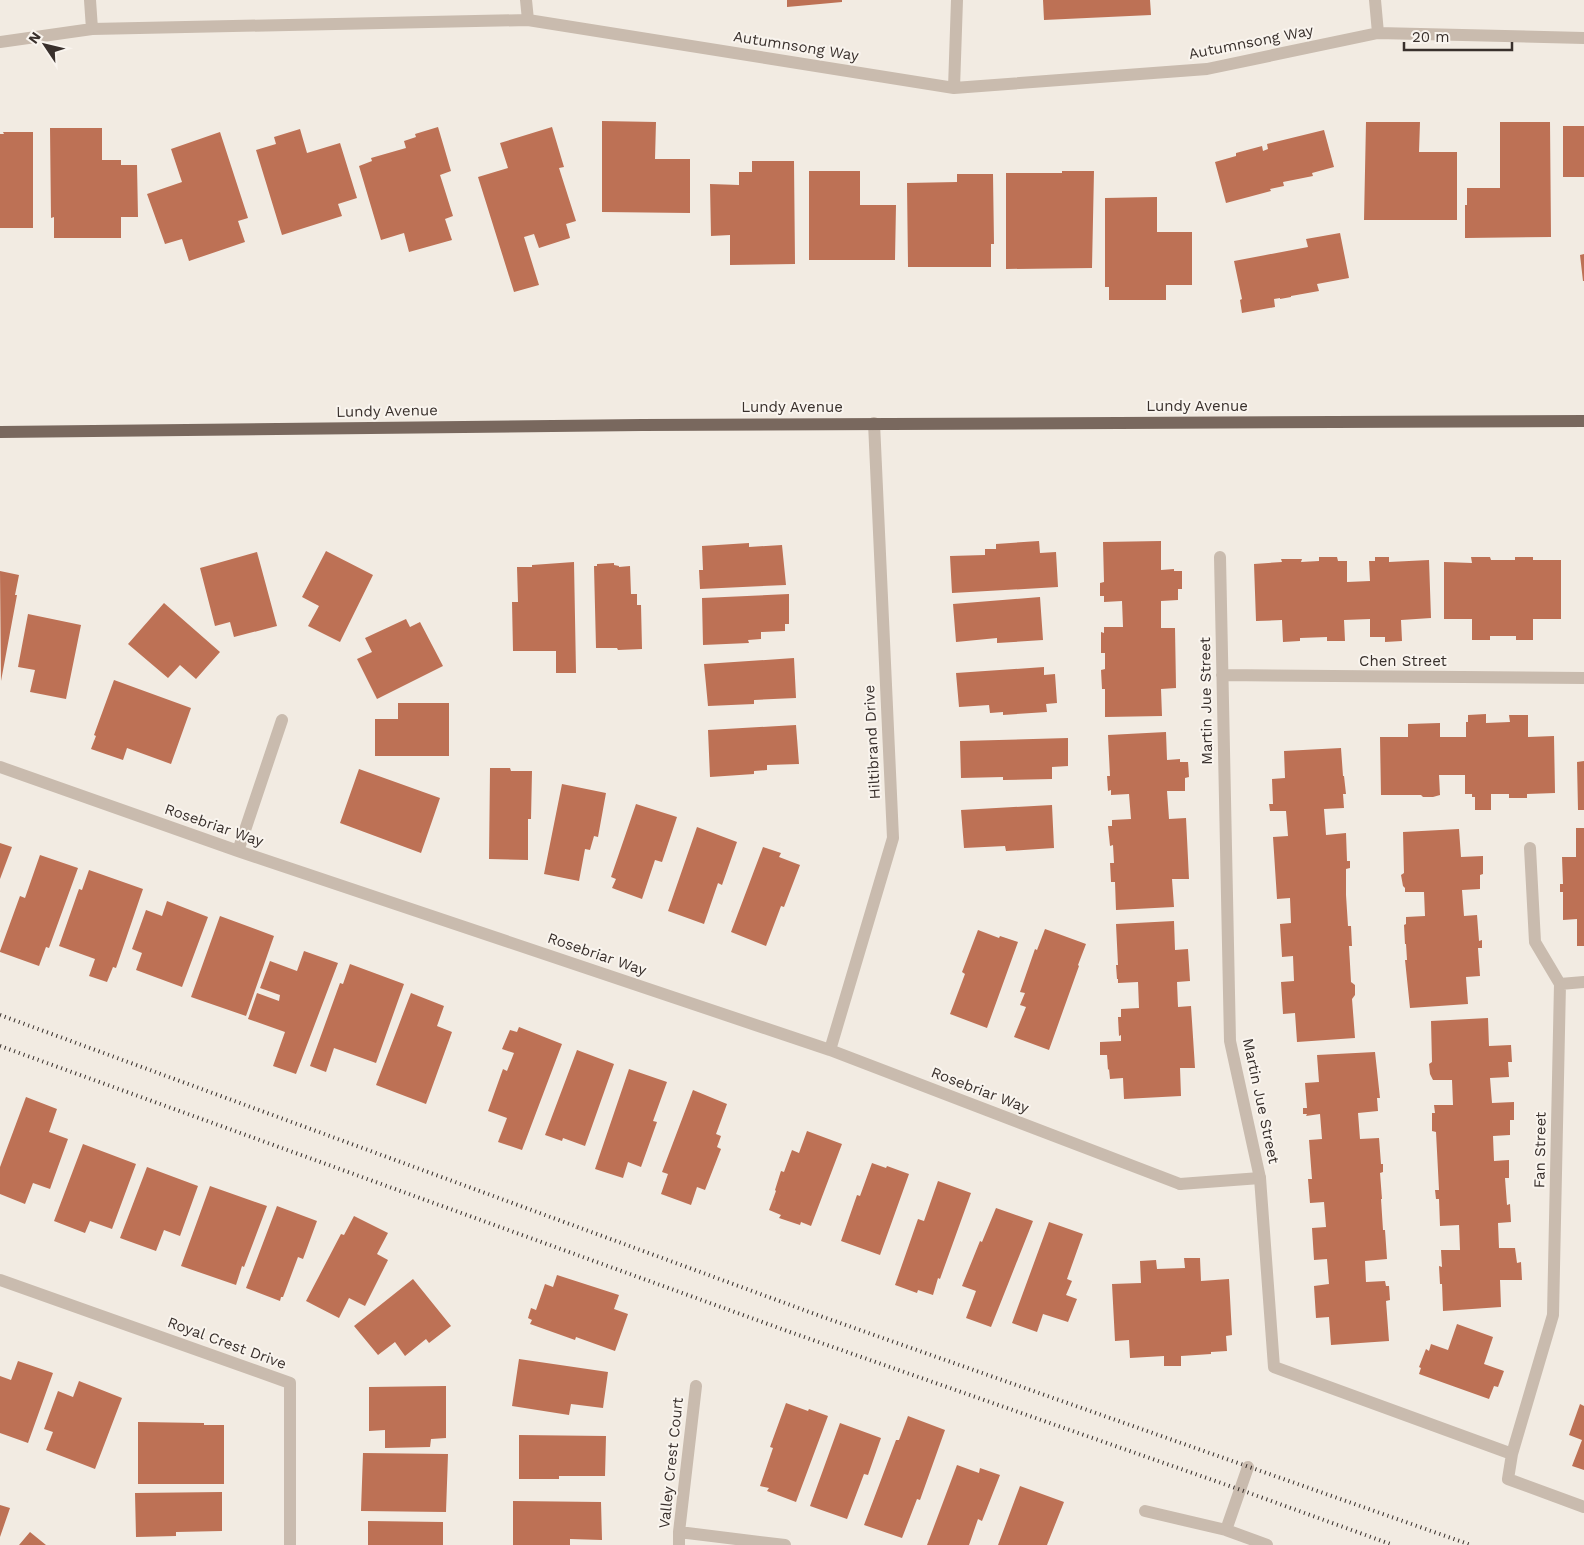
<svg xmlns="http://www.w3.org/2000/svg" width="1584" height="1545" viewBox="0 0 1584 1545" font-family="'Work Sans',sans-serif">
  <style>
    .building { fill: #bd7155 }
    .lines { fill: none; stroke-linecap: round; stroke-linejoin: round }
    .service { stroke: #c9bbae; stroke-width: 12 }
    .minor { stroke: #c9bbae; stroke-width: 12 }
    .primary { stroke: #79685e; stroke-width: 12 }
    .rail { stroke: #39302c; stroke-width: 4; stroke-dasharray: 1 4; stroke-linecap: butt }
    .labels { text-anchor: middle; dominant-baseline: central; stroke-width: 4; stroke-linejoin: round; paint-order: stroke }
    .street-label { font-size: 15px; fill: #39302c; stroke: #f9f4ee }
  </style>
  <rect width="100%" height="100%" fill="#f2ebe2"/>
  <!-- building -->
  <path class="building" d="M 787,0 L 842,0 L 842,2 L 787,7 Z
    M 1043,0 L 1150,0 L 1151,15 L 1044,20 Z
    M 602,121 L 656,122 L 655,159 L 690,159 L 690,213 L 602,212 Z
    M 1366,122 L 1420,122 L 1419,152 L 1457,152 L 1457,220 L 1364,220 Z
    M 1500,122 L 1550,122 L 1551,237 L 1465,238 L 1465,205 L 1467,205 L 1467,188 L 1500,188 Z
    M 1563,126 L 1584,126 L 1584,177 L 1563,177 Z
    M 438,127 L 451,171 L 440,175 L 453,216 L 445,219 L 452,240 L 409,252 L 404,233 L 381,240 L 359,166 L 372,161 L 371,158 L 406,148 L 404,141 L 416,137 L 415,134 Z
    M 552,127 L 564,167 L 559,168 L 576,221 L 566,224 L 570,238 L 539,248 L 534,234 L 524,237 L 539,285 L 514,292 L 478,177 L 508,168 L 500,143 Z
    M 50,128 L 102,128 L 102,160 L 121,160 L 121,165 L 137,165 L 138,217 L 121,217 L 121,238 L 54,238 L 54,217 L 51,218 Z
    M 300,129 L 307,153 L 340,143 L 357,198 L 338,204 L 342,216 L 282,235 L 256,150 L 276,144 L 274,137 Z
    M 1324,130 L 1334,167 L 1312,173 L 1313,176 L 1283,182 L 1284,186 L 1270,189 L 1271,191 L 1226,203 L 1215,162 L 1236,156 L 1236,153 L 1262,146 L 1263,151 L 1268,149 L 1267,144 Z
    M 3,132 L 33,132 L 33,228 L 0,228 L 0,134 L 4,134 Z
    M 220,132 L 248,218 L 238,221 L 245,242 L 189,261 L 182,239 L 165,244 L 147,194 L 182,182 L 171,149 Z
    M 752,161 L 794,161 L 795,264 L 730,265 L 730,235 L 711,236 L 710,184 L 739,185 L 739,172 L 752,172 Z
    M 809,171 L 860,171 L 860,205 L 896,205 L 895,260 L 809,260 Z
    M 1062,171 L 1094,171 L 1092,268 L 1006,269 L 1006,173 L 1062,173 Z
    M 957,174 L 993,174 L 994,244 L 991,244 L 991,267 L 908,267 L 907,183 L 957,182 Z
    M 1157,197 L 1157,232 L 1192,232 L 1192,285 L 1166,285 L 1166,300 L 1109,300 L 1109,287 L 1105,287 L 1105,198 Z
    M 1340,233 L 1349,278 L 1317,284 L 1319,291 L 1291,296 L 1291,297 L 1280,299 L 1280,298 L 1274,299 L 1275,307 L 1242,313 L 1240,300 L 1242,299 L 1234,261 L 1308,247 L 1306,239 Z
    M 1584,254 L 1584,281 L 1583,281 L 1580,255 Z
    M 1039,541 L 1040,553 L 1056,552 L 1058,587 L 952,593 L 950,556 L 985,555 L 985,549 L 996,549 L 996,544 Z
    M 1161,541 L 1161,570 L 1174,569 L 1174,571 L 1182,571 L 1182,589 L 1178,589 L 1178,600 L 1161,601 L 1161,628 L 1175,628 L 1176,688 L 1161,689 L 1162,716 L 1105,717 L 1105,689 L 1102,689 L 1101,670 L 1105,669 L 1105,653 L 1101,653 L 1101,632 L 1104,633 L 1104,627 L 1123,627 L 1122,601 L 1104,602 L 1104,596 L 1100,596 L 1100,583 L 1104,582 L 1103,542 Z
    M 749,543 L 749,547 L 782,545 L 786,585 L 700,589 L 699,570 L 703,570 L 702,546 Z
    M 326,551 L 373,575 L 340,642 L 308,626 L 319,606 L 302,597 Z
    M 257,552 L 277,626 L 234,637 L 230,622 L 215,626 L 200,568 Z
    M 1319,557 L 1337,557 L 1338,561 L 1347,561 L 1347,582 L 1370,581 L 1369,561 L 1375,561 L 1375,557 L 1389,557 L 1389,562 L 1429,560 L 1431,618 L 1401,620 L 1402,641 L 1385,642 L 1385,637 L 1370,637 L 1370,619 L 1344,620 L 1345,641 L 1327,641 L 1327,637 L 1300,638 L 1300,641 L 1283,642 L 1282,620 L 1256,621 L 1254,564 L 1282,562 L 1281,559 L 1302,559 L 1301,562 L 1319,561 Z
    M 1471,557 L 1490,557 L 1491,560 L 1515,560 L 1515,557 L 1533,557 L 1533,560 L 1561,560 L 1561,619 L 1533,619 L 1533,640 L 1516,640 L 1516,636 L 1490,636 L 1490,640 L 1472,640 L 1472,619 L 1444,619 L 1444,562 L 1472,563 Z
    M 574,562 L 576,673 L 556,673 L 556,651 L 513,651 L 512,602 L 518,602 L 517,567 L 532,567 L 532,565 Z
    M 614,563 L 614,565 L 619,566 L 619,567 L 630,566 L 631,594 L 637,594 L 637,605 L 641,605 L 642,649 L 618,650 L 617,648 L 596,648 L 594,566 L 597,566 L 597,564 Z
    M 0,571 L 19,575 L 15,595 L 17,595 L 1,681 Z
    M 789,594 L 789,624 L 785,624 L 785,631 L 761,632 L 761,639 L 748,640 L 749,643 L 703,645 L 702,598 Z
    M 1040,597 L 1043,640 L 997,643 L 997,638 L 956,642 L 953,604 Z
    M 164,603 L 220,652 L 196,679 L 180,665 L 168,678 L 128,644 Z
    M 28,614 L 81,625 L 66,699 L 30,692 L 35,670 L 18,667 Z
    M 406,619 L 410,627 L 420,622 L 443,666 L 377,699 L 357,659 L 372,652 L 365,638 Z
    M 794,658 L 796,698 L 754,700 L 754,704 L 708,706 L 704,664 Z
    M 1044,667 L 1044,675 L 1055,674 L 1057,703 L 1046,704 L 1047,712 L 1003,715 L 1003,712 L 990,713 L 989,705 L 959,707 L 956,673 Z
    M 114,680 L 191,708 L 171,764 L 127,748 L 123,760 L 91,749 L 96,736 L 94,735 Z
    M 398,703 L 449,703 L 449,756 L 375,756 L 375,719 L 398,719 Z
    M 1486,714 L 1486,723 L 1510,722 L 1509,715 L 1528,715 L 1528,737 L 1554,736 L 1555,793 L 1527,794 L 1527,798 L 1509,798 L 1509,794 L 1491,794 L 1491,810 L 1475,810 L 1475,797 L 1472,797 L 1472,794 L 1465,794 L 1465,775 L 1439,775 L 1440,795 L 1433,797 L 1423,797 L 1421,795 L 1381,795 L 1380,737 L 1408,737 L 1408,724 L 1440,723 L 1440,737 L 1466,737 L 1466,722 L 1468,722 L 1468,715 Z
    M 796,725 L 799,764 L 767,765 L 767,770 L 754,771 L 754,774 L 710,777 L 708,730 Z
    M 1166,732 L 1167,760 L 1180,759 L 1180,762 L 1188,762 L 1189,777 L 1185,778 L 1185,791 L 1167,791 L 1169,819 L 1186,818 L 1189,879 L 1172,879 L 1174,907 L 1116,910 L 1115,882 L 1111,882 L 1110,863 L 1114,863 L 1113,845 L 1110,846 L 1108,826 L 1112,826 L 1112,820 L 1131,819 L 1129,794 L 1111,795 L 1111,790 L 1108,791 L 1107,776 L 1110,776 L 1108,735 Z
    M 1068,738 L 1068,766 L 1052,767 L 1052,779 L 1003,780 L 1003,777 L 961,778 L 960,741 Z
    M 1341,748 L 1343,776 L 1344,776 L 1346,794 L 1343,794 L 1344,808 L 1324,809 L 1326,835 L 1346,833 L 1347,861 L 1350,861 L 1350,868 L 1346,869 L 1346,895 L 1348,926 L 1351,926 L 1352,946 L 1349,946 L 1351,982 L 1355,985 L 1355,995 L 1352,999 L 1355,1038 L 1297,1042 L 1295,1013 L 1283,1014 L 1281,982 L 1294,981 L 1293,956 L 1282,957 L 1280,924 L 1291,923 L 1290,898 L 1277,899 L 1273,837 L 1288,836 L 1286,811 L 1270,811 L 1269,804 L 1273,804 L 1272,779 L 1285,778 L 1284,751 Z
    M 1584,761 L 1584,810 L 1578,810 L 1577,762 Z
    M 490,768 L 510,768 L 511,771 L 532,771 L 531,819 L 528,819 L 528,860 L 489,859 Z
    M 359,769 L 440,798 L 421,853 L 340,823 Z
    M 562,784 L 606,793 L 598,837 L 594,836 L 590,850 L 585,849 L 579,881 L 544,874 Z
    M 636,804 L 677,817 L 662,862 L 655,860 L 642,899 L 612,888 L 616,879 L 611,877 Z
    M 1052,805 L 1054,848 L 1006,851 L 1005,846 L 964,848 L 961,810 Z
    M 697,827 L 737,842 L 722,885 L 718,883 L 704,924 L 668,911 Z
    M 1576,828 L 1584,828 L 1584,946 L 1577,946 L 1577,919 L 1563,920 L 1563,892 L 1560,892 L 1560,884 L 1563,884 L 1562,857 L 1576,857 Z
    M 1459,829 L 1461,857 L 1483,856 L 1483,874 L 1480,875 L 1480,889 L 1462,890 L 1464,916 L 1477,915 L 1479,941 L 1482,940 L 1482,948 L 1478,948 L 1480,976 L 1466,977 L 1468,1004 L 1410,1008 L 1405,960 L 1407,960 L 1406,944 L 1405,944 L 1404,925 L 1406,924 L 1406,917 L 1425,916 L 1424,892 L 1405,892 L 1405,888 L 1403,886 L 1401,875 L 1404,873 L 1403,832 Z
    M 0,843 L 12,847 L 0,879 Z
    M 763,847 L 781,853 L 779,857 L 800,865 L 784,907 L 781,906 L 766,946 L 731,932 Z
    M 40,855 L 78,868 L 49,948 L 46,947 L 39,966 L 0,952 L 0,951 L 20,896 L 25,898 Z
    M 89,870 L 143,889 L 116,968 L 113,967 L 107,982 L 89,976 L 95,959 L 59,946 L 79,889 L 82,890 Z
    M 167,901 L 208,917 L 182,987 L 136,970 L 142,953 L 132,949 L 146,910 L 162,916 Z
    M 220,916 L 274,936 L 246,1016 L 191,997 Z
    M 1174,921 L 1175,950 L 1188,949 L 1190,981 L 1177,982 L 1178,1007 L 1191,1006 L 1195,1068 L 1180,1068 L 1181,1096 L 1124,1099 L 1123,1078 L 1110,1079 L 1109,1069 L 1108,1070 L 1107,1055 L 1100,1055 L 1100,1042 L 1121,1041 L 1121,1035 L 1119,1036 L 1118,1017 L 1121,1017 L 1121,1009 L 1139,1008 L 1138,982 L 1118,983 L 1118,979 L 1117,979 L 1116,965 L 1118,965 L 1116,924 Z
    M 1045,929 L 1086,944 L 1078,965 L 1079,966 L 1049,1050 L 1014,1037 L 1026,1007 L 1020,1005 L 1025,993 L 1020,992 L 1035,949 L 1037,950 Z
    M 978,930 L 999,938 L 1000,936 L 1018,942 L 987,1028 L 950,1014 L 965,974 L 962,972 Z
    M 304,951 L 338,963 L 296,1074 L 273,1066 L 285,1032 L 248,1019 L 257,993 L 279,1001 L 280,995 L 260,988 L 270,961 L 297,971 Z
    M 350,964 L 404,984 L 376,1063 L 334,1048 L 326,1072 L 310,1066 L 340,983 L 343,984 Z
    M 411,993 L 444,1006 L 437,1026 L 452,1032 L 426,1104 L 376,1085 Z
    M 1488,1018 L 1489,1046 L 1511,1045 L 1512,1062 L 1508,1062 L 1509,1077 L 1490,1078 L 1492,1103 L 1514,1102 L 1514,1120 L 1510,1120 L 1510,1135 L 1493,1136 L 1494,1161 L 1509,1160 L 1509,1178 L 1505,1178 L 1507,1205 L 1510,1204 L 1511,1222 L 1498,1223 L 1499,1248 L 1515,1248 L 1517,1263 L 1521,1262 L 1522,1280 L 1500,1280 L 1501,1307 L 1443,1311 L 1442,1284 L 1440,1284 L 1439,1266 L 1442,1267 L 1441,1250 L 1460,1250 L 1459,1225 L 1440,1226 L 1439,1199 L 1436,1199 L 1435,1190 L 1439,1190 L 1436,1132 L 1432,1131 L 1432,1113 L 1435,1113 L 1434,1105 L 1453,1105 L 1452,1080 L 1433,1080 L 1430,1074 L 1429,1064 L 1432,1062 L 1431,1021 Z
    M 519,1027 L 562,1044 L 522,1150 L 498,1142 L 507,1118 L 488,1111 L 503,1069 L 507,1071 L 514,1053 L 502,1049 L 510,1030 L 517,1032 Z
    M 577,1050 L 614,1064 L 585,1146 L 563,1138 L 562,1141 L 545,1135 Z
    M 1375,1052 L 1380,1098 L 1377,1098 L 1378,1111 L 1358,1113 L 1360,1139 L 1379,1138 L 1381,1164 L 1383,1164 L 1383,1172 L 1380,1173 L 1382,1199 L 1381,1199 L 1383,1230 L 1385,1230 L 1387,1259 L 1365,1261 L 1366,1282 L 1385,1281 L 1386,1286 L 1389,1286 L 1390,1300 L 1386,1301 L 1389,1341 L 1331,1345 L 1329,1317 L 1316,1318 L 1314,1286 L 1329,1284 L 1327,1259 L 1314,1260 L 1312,1228 L 1326,1227 L 1324,1202 L 1310,1203 L 1308,1179 L 1312,1179 L 1309,1140 L 1322,1139 L 1320,1114 L 1306,1116 L 1307,1114 L 1303,1114 L 1303,1108 L 1307,1108 L 1305,1083 L 1319,1082 L 1317,1055 Z
    M 629,1069 L 667,1082 L 653,1121 L 657,1122 L 641,1167 L 628,1162 L 623,1178 L 595,1169 Z
    M 693,1090 L 727,1104 L 716,1134 L 721,1136 L 717,1147 L 721,1149 L 705,1190 L 697,1187 L 691,1205 L 661,1194 L 668,1174 L 662,1172 Z
    M 26,1097 L 57,1109 L 49,1132 L 68,1139 L 50,1189 L 33,1183 L 25,1204 L 0,1194 L 0,1167 Z
    M 807,1131 L 842,1144 L 811,1226 L 801,1222 L 800,1225 L 779,1218 L 781,1215 L 769,1210 L 776,1191 L 775,1190 L 781,1171 L 784,1172 L 792,1150 L 799,1153 Z
    M 83,1144 L 136,1164 L 112,1229 L 90,1221 L 85,1233 L 54,1221 Z
    M 872,1163 L 886,1168 L 887,1166 L 909,1174 L 880,1255 L 841,1241 L 857,1195 L 860,1196 Z
    M 147,1167 L 198,1186 L 180,1236 L 164,1230 L 156,1251 L 120,1238 Z
    M 938,1181 L 971,1193 L 940,1279 L 938,1278 L 933,1295 L 918,1290 L 917,1293 L 895,1285 L 918,1219 L 924,1221 Z
    M 210,1186 L 267,1206 L 244,1267 L 242,1266 L 236,1285 L 181,1266 Z
    M 277,1206 L 317,1221 L 303,1259 L 298,1257 L 283,1297 L 281,1297 L 280,1301 L 246,1288 Z
    M 996,1208 L 1033,1221 L 991,1327 L 966,1318 L 976,1291 L 962,1286 L 980,1241 L 982,1242 Z
    M 354,1216 L 388,1233 L 377,1254 L 388,1260 L 365,1306 L 349,1298 L 339,1318 L 306,1301 L 341,1234 L 344,1235 Z
    M 1049,1222 L 1083,1234 L 1067,1279 L 1072,1281 L 1066,1295 L 1077,1299 L 1068,1322 L 1043,1314 L 1037,1332 L 1012,1323 Z
    M 1184,1258 L 1200,1258 L 1201,1281 L 1229,1279 L 1232,1335 L 1226,1336 L 1227,1351 L 1211,1352 L 1211,1354 L 1181,1356 L 1181,1366 L 1164,1366 L 1164,1356 L 1130,1358 L 1129,1340 L 1115,1341 L 1112,1284 L 1141,1283 L 1140,1261 L 1156,1260 L 1157,1269 L 1185,1268 Z
    M 557,1275 L 619,1295 L 614,1309 L 628,1314 L 615,1351 L 576,1337 L 575,1340 L 530,1324 L 532,1320 L 528,1318 L 531,1308 L 536,1310 L 545,1284 L 553,1287 Z
    M 413,1279 L 451,1326 L 429,1343 L 426,1339 L 405,1356 L 395,1342 L 378,1355 L 354,1326 Z
    M 1457,1324 L 1493,1337 L 1484,1364 L 1504,1371 L 1498,1387 L 1494,1386 L 1489,1399 L 1419,1374 L 1421,1368 L 1419,1367 L 1426,1349 L 1429,1351 L 1431,1344 L 1448,1350 Z
    M 519,1359 L 608,1372 L 603,1408 L 571,1404 L 569,1415 L 512,1406 Z
    M 18,1361 L 53,1373 L 28,1443 L 0,1433 L 0,1376 L 11,1380 Z
    M 79,1381 L 122,1398 L 95,1469 L 46,1450 L 53,1432 L 44,1429 L 58,1391 L 73,1397 Z
    M 446,1386 L 446,1438 L 431,1439 L 430,1447 L 385,1448 L 385,1430 L 369,1431 L 369,1387 Z
    M 786,1403 L 808,1411 L 809,1409 L 828,1416 L 796,1502 L 767,1491 L 769,1488 L 760,1486 L 773,1448 L 770,1447 Z
    M 1580,1404 L 1584,1406 L 1584,1470 L 1572,1466 L 1582,1440 L 1569,1435 Z
    M 908,1416 L 945,1430 L 920,1500 L 917,1499 L 902,1538 L 864,1525 L 896,1440 L 899,1440 Z
    M 138,1422 L 204,1423 L 204,1425 L 224,1425 L 224,1484 L 138,1484 Z
    M 840,1423 L 881,1438 L 868,1475 L 864,1474 L 847,1519 L 810,1506 Z
    M 519,1435 L 606,1436 L 605,1476 L 559,1476 L 559,1479 L 519,1479 Z
    M 363,1453 L 448,1454 L 446,1512 L 361,1511 Z
    M 957,1465 L 979,1473 L 980,1468 L 1000,1475 L 982,1521 L 978,1519 L 969,1545 L 927,1545 Z
    M 1020,1486 L 1064,1502 L 1047,1545 L 998,1545 Z
    M 222,1492 L 222,1531 L 176,1532 L 176,1536 L 136,1537 L 135,1493 Z
    M 513,1501 L 601,1502 L 602,1540 L 570,1539 L 570,1545 L 513,1545 Z
    M 0,1505 L 10,1508 L 0,1537 Z
    M 368,1521 L 443,1522 L 443,1545 L 368,1545 Z
    M 30,1532 L 46,1545 L 19,1545 Z"/>
  <g class="lines">
    <!-- service -->
    <path class="service" d="M 1180,1184 L 1260,1178
      M 1145,1511 L 1226,1530 L 1267,1545
      M 1226,1530 L 1248,1467"/>
    <!-- minor -->
    <path class="minor" d="M 90,0 L 92,29
      M 526,0 L 528,20
      M 1375,0 L 1378,33
      M 0,42 L 92,29 L 528,20 L 954,88 L 1207,69 L 1378,33 L 1584,38
      M 954,88 L 957,0
      M 1220,557 L 1230,1041 L 1260,1178 L 1274,1367 L 1512,1454
      M 1222,675 L 1584,678
      M 0,767 L 238,851 L 830,1050 L 1180,1184
      M 1530,848 L 1535,942 L 1560,984 L 1553,1315 L 1512,1454 L 1508,1479 L 1584,1507
      M 238,851 L 282,720
      M 1560,984 L 1584,982
      M 830,1050 L 893,838 L 874,423
      M 0,1280 L 290,1383 L 290,1545
      M 679,1532 L 785,1545
      M 679,1545 L 679,1532 L 696,1386"/>
    <!-- primary -->
    <path class="primary" d="M 0,432 L 642,425 L 1584,421"/>
    <!-- rail -->
    <path class="rail" d="M 0,1015 L 823,1317 L 1471,1545
      M 0,1046 L 790,1332 L 1241,1490 L 1393,1545"/>
  </g>
  <g class="labels">
    <!-- street labels -->
    <g class="street-label">
      <text transform="translate(1251 42) rotate(-11)">Autumnsong Way</text>
      <text transform="translate(796 46) rotate(9)">Autumnsong Way</text>
      <text x="1197" y="406">Lundy Avenue</text>
      <text x="792" y="407">Lundy Avenue</text>
      <text transform="translate(387 411) rotate(-1)">Lundy Avenue</text>
      <text x="1403" y="661">Chen Street</text>
      <text transform="translate(1206 701) rotate(-91)">Martin Jue Street</text>
      <text transform="translate(872 742) rotate(-93)">Hiltibrand Drive</text>
      <text transform="translate(214 825) rotate(19)">Rosebriar Way</text>
      <text transform="translate(597 954) rotate(19)">Rosebriar Way</text>
      <text transform="translate(980 1090) rotate(21)">Rosebriar Way</text>
      <text transform="translate(1261 1101) rotate(78)">Martin Jue Street</text>
      <text transform="translate(1540 1150) rotate(-89)">Fan Street</text>
      <text transform="translate(227 1343) rotate(20)">Royal Crest Drive</text>
      <text transform="translate(671 1463) rotate(-84)">Valley Crest Court</text>
    </g>
  </g>
  <!-- north arrow -->
  <g transform="translate(45 45) rotate(305)" stroke="#f9f4ee" stroke-width="4" paint-order="stroke">
  <path d="M0-4L9 19L0 12L-9 19Z" fill="#39302c"/>
  <text y="-8" font-size="14" font-weight="bold" text-anchor="middle" fill="#39302c">N</text>
  </g>
  <!-- scale -->
  <path d="M1404 42v8h108v-8" fill="none" stroke="#39302c" stroke-width="2.5"/>
  <text x="1412" y="42" font-size="15" fill="#39302c" stroke="#f9f4ee" stroke-width="4" paint-order="stroke">20 m</text>
</svg>
